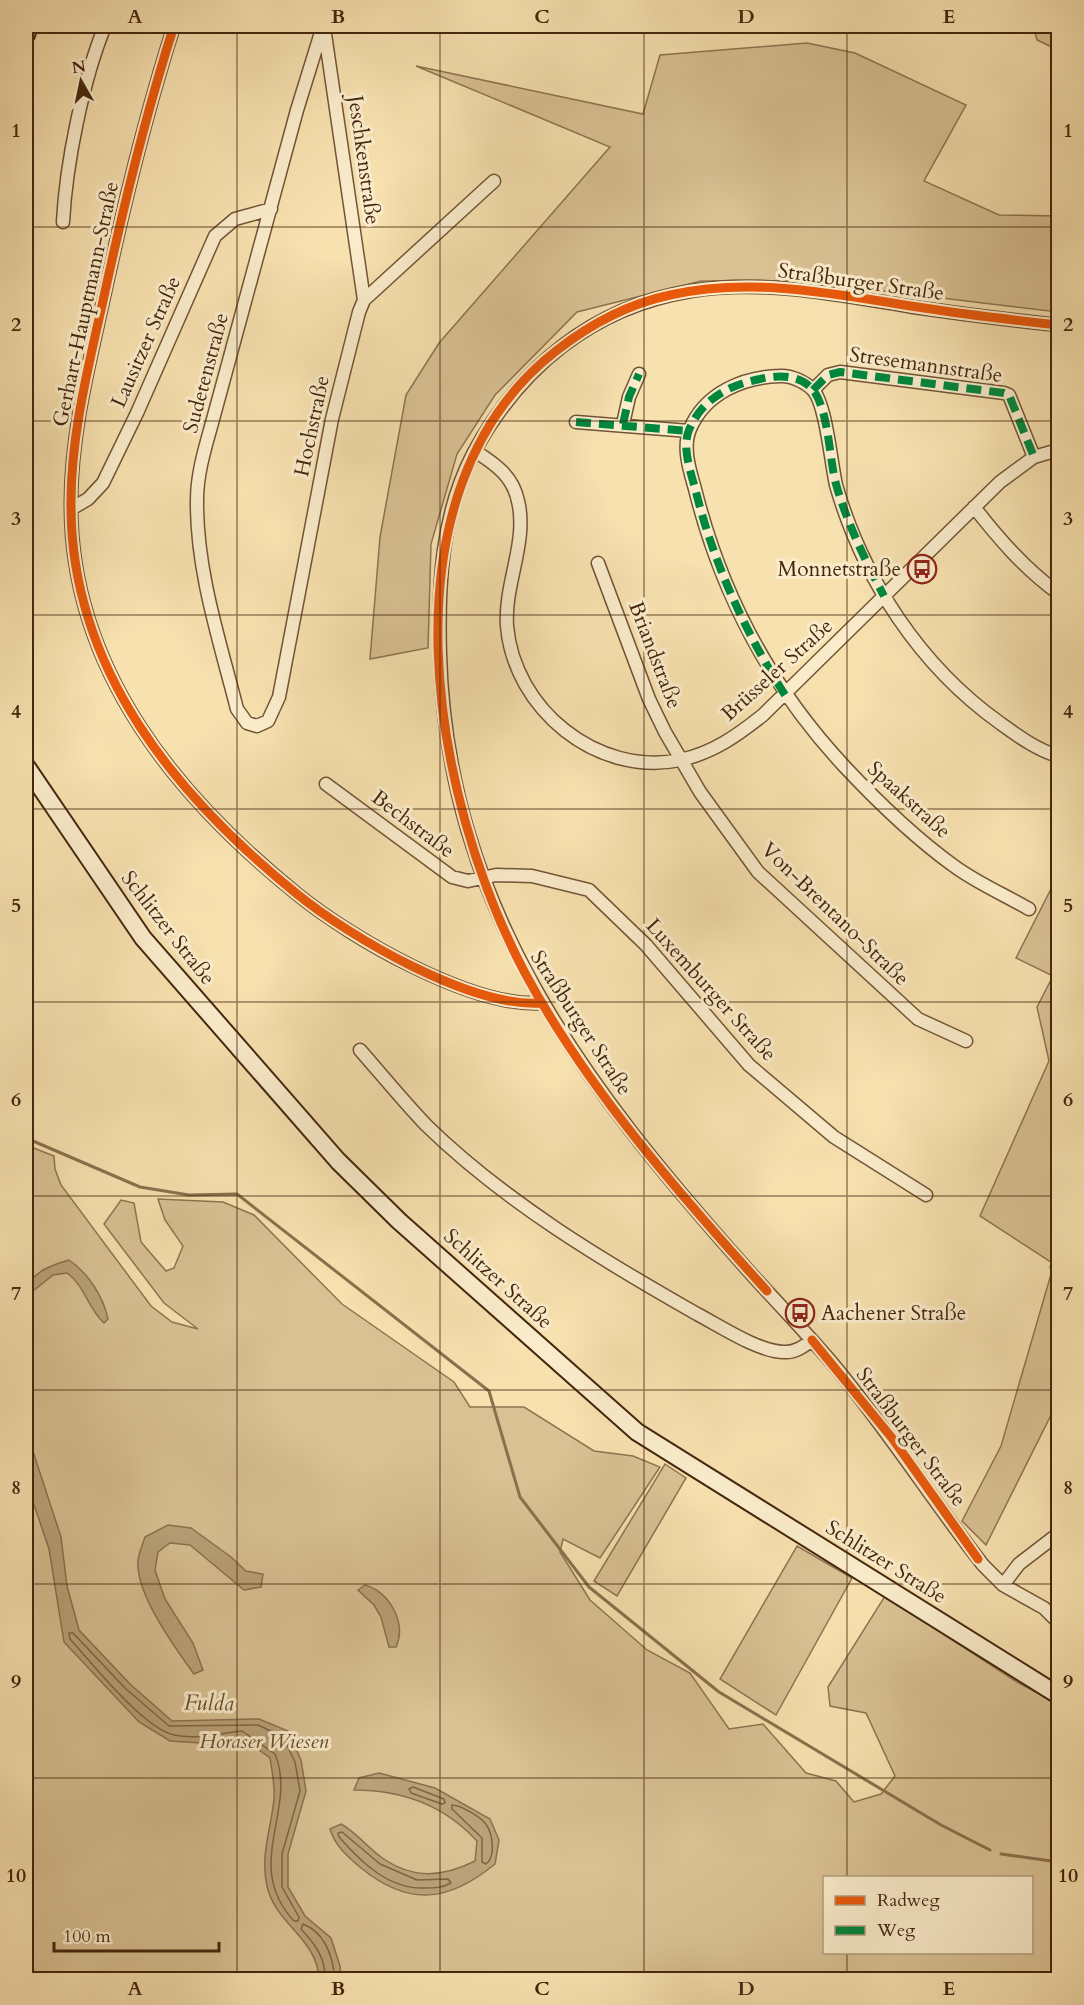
<svg xmlns="http://www.w3.org/2000/svg" width="1084" height="2005" viewBox="0 0 1084 2005" font-family="Cardo,serif">
  <style>
    .green { fill: #d9c193; stroke: #8f7450; stroke-width: 1.5; fill-rule: evenodd }
    .water { fill: #baa178; stroke: #8b704d; stroke-width: 1.5 }
    .lines { fill: none; stroke-linecap: round; stroke-linejoin: round }
    .shore { stroke: #806442; stroke-width: 1.5 }
    .stream { stroke: #8b704d; stroke-width: 3 }
    .street-casing { stroke: #725536; stroke-width: 15 }
    .secondary-casing { stroke: #45260d; stroke-width: 20 }
    .street { stroke: #faeccb; stroke-width: 12 }
    .secondary { stroke: #faeccb; stroke-width: 16 }
    .quiet { stroke: #00873e; stroke-width: 8; stroke-dasharray: 15 8; stroke-linecap: butt }
    .cycleway-casing { stroke: #faeccb; stroke-width: 13 }
    .cycleway { stroke: #e8590c; stroke-width: 9 }
    .grid { fill: none; stroke: #45260d; stroke-width: 1.5; stroke-opacity: 0.55 }
    .labels { text-anchor: middle; dominant-baseline: central; stroke-width: 6; stroke-linejoin: round; paint-order: stroke }
    .street-label { font-size: 21px; fill: #45260d; stroke: #faeccb }
    .poi-label { font-size: 21px; fill: #45260d; stroke: #faeccb; text-anchor: end }
    .park-label { font-size: 21px; font-style: italic; fill: #6a4d2e; stroke: #faeccb }
    .water-label { font-size: 22px; font-style: italic; fill: #684b2d; stroke: #faeccb }
    .neatline { fill: none; stroke: #45260d; stroke-width: 2 }
    .grid-label { font-size: 20px; text-anchor: middle; font-weight: bold; fill: #45260d }
  </style>
  <rect width="100%" height="100%" fill="#f7e1af"/>
  <filter id="stains"><feTurbulence type="fractalNoise" baseFrequency=".00333" numOctaves="4"/><feColorMatrix values="0 0 0 0 .2 0 0 0 0 .09 0 0 0 0 .02 0 0 0 .5 -.17"/></filter>
  <radialGradient id="worn" r=".72"><stop offset=".6" stop-color="#630" stop-opacity="0"/><stop offset="1" stop-color="#630" stop-opacity=".3"/></radialGradient>
  <!-- green -->
  <path class="green" d="M 1033,26 L 1058,26 L 1058,50 L 1037,40 Z
    M 807,43 L 855,53 L 966,105 L 924,181 L 999,215 L 1058,216 L 1058,312 L 801,281 L 701,281 L 577,312 L 495,395 L 457,454 L 431,544 L 428,648 L 370,659 L 380,537 L 406,395 L 439,343 L 610,147 L 416,66 L 643,114 L 660,55 Z
    M 1058,875 L 1058,1401 L 986,1545 L 962,1521 L 1001,1446 L 1054,1264 L 980,1216 L 1049,1061 L 1037,1007 L 1053,976 L 1016,958 Z
    M 26,1145 L 54,1156 L 55,1169 L 61,1185 L 151,1306 L 172,1322 L 198,1329 L 164,1303 L 104,1224 L 121,1200 L 134,1203 L 141,1242 L 166,1271 L 174,1268 L 183,1246 L 165,1220 L 158,1199 L 223,1202 L 254,1215 L 342,1304 L 454,1382 L 470,1407 L 524,1407 L 594,1451 L 633,1456 L 660,1467 L 600,1558 L 563,1539 L 560,1552 L 590,1600 L 647,1650 L 690,1673 L 729,1729 L 763,1724 L 806,1773 L 836,1781 L 854,1802 L 881,1794 L 895,1776 L 866,1713 L 830,1706 L 828,1687 L 885,1596 L 1017,1682 L 1058,1704 L 1058,1979 L 26,1979 ZM 824,1878 L 1032,1878 L 1032,1952 L 824,1952 Z
    M 665,1464 L 686,1478 L 617,1596 L 594,1581 Z
    M 797,1546 L 852,1578 L 776,1715 L 720,1679 Z"/>
  <!-- water -->
  <path class="water" d="M 69,1260 C 88,1273 103,1296 108,1319 L 104,1323 C 88,1309 85,1286 67,1273 L 53,1275 L 33,1291 L 28,1285 C 37,1270 52,1265 69,1260 Z
    M 26,1430 L 61,1537 L 67,1586 L 79,1630 L 130,1684 L 172,1721 L 259,1719 L 288,1731 L 301,1760 L 306,1791 L 288,1854 L 288,1887 L 305,1916 L 331,1938 L 340,1966 L 341,1979 L 319,1979 C 318,1939 275,1924 267,1886 C 260,1855 271,1829 274,1799 C 275,1786 272,1771 270,1758 L 241,1737 L 201,1743 L 170,1741 L 139,1722 L 64,1642 L 49,1549 L 26,1481 Z
    M 168,1525 L 191,1528 L 231,1557 L 246,1571 L 263,1574 L 261,1587 L 244,1590 L 190,1545 L 170,1543 L 158,1552 L 155,1570 L 165,1599 L 193,1643 L 203,1670 L 194,1674 C 175,1648 135,1593 138,1560 C 139,1552 143,1544 145,1537 Z
    M 365,1585 C 389,1591 407,1623 396,1647 L 389,1647 L 381,1617 L 374,1605 L 358,1590 Z
    M 379,1773 L 435,1788 L 490,1819 L 499,1840 L 495,1864 C 449,1902 409,1907 361,1868 C 348,1857 335,1846 330,1829 L 341,1824 C 357,1833 367,1847 381,1857 C 413,1880 443,1877 475,1861 L 477,1841 C 445,1806 402,1790 354,1790 L 359,1778 Z"/>
  <g class="lines">
    <!-- shore -->
    <path class="shore" d="M 69,1633 L 73,1633 L 125,1688 L 169,1726 L 258,1725 L 283,1737 L 295,1762 L 300,1791 L 282,1854 L 282,1887 L 299,1917 L 298,1921 L 294,1921 C 242,1865 298,1810 275,1754 L 242,1731 C 219,1733 197,1740 174,1735 C 143,1728 93,1664 70,1639 Z
      M 413,1787 L 444,1799 L 445,1803 L 442,1804 L 411,1793 L 409,1789 Z
      M 452,1805 C 460,1805 479,1816 485,1823 C 493,1833 496,1856 486,1864 L 482,1862 L 482,1838 L 452,1809 Z
      M 342,1832 L 380,1864 L 417,1880 L 448,1879 L 451,1883 C 442,1888 434,1888 424,1888 C 388,1889 361,1862 339,1837 L 338,1833 Z
      M 325,1980 C 326,1958 315,1944 301,1929 L 303,1924 C 326,1933 333,1957 335,1980"/>
    <!-- stream -->
    <path class="stream" d="M 26,1138 L 140,1187 L 189,1195 L 237,1194 L 489,1391 L 520,1497 L 589,1587 L 719,1692 L 941,1825 L 990,1850
      M 1001,1854 L 1058,1862"/>
    <!-- street casing -->
    <g class="street-casing">
      <path id="street" d="M 174,26 C 145,116 123,208 103,301 C 88,368 70,439 71,508 C 72,671 177,797 297,894 C 351,938 472,1008 542,1003
        M 323,26 L 297,110 L 212,423 C 205,448 197,474 197,500 C 196,570 220,642 237,709 L 247,723 L 257,726 L 268,721 L 279,697 L 332,419 L 359,312 L 364,300 L 494,181
        M 324,27 L 364,300
        M 63,222 C 66,164 83,79 105,26
        M 1058,325 C 1010,320 962,314 913,307 C 840,295 765,279 691,291 C 592,307 519,368 473,454 C 441,515 438,587 440,654 C 447,908 584,1086 746,1268 C 776,1302 808,1334 837,1369 C 889,1432 933,1501 983,1565 L 1003,1585 L 1044,1608 L 1058,1622
        M 813,390 L 828,375 L 840,372 L 1004,393 L 1009,395 L 1034,457
        M 576,422 L 689,431
        M 623,424 L 629,397 L 639,374
        M 475,451 C 495,464 513,476 518,501 C 528,542 504,584 507,626 C 514,709 597,777 680,760 C 713,753 738,735 763,715 L 1000,482 L 1034,457 L 1058,450
        M 974,507 C 999,539 1025,569 1058,593
        M 71,509 L 88,499 L 103,483 L 137,413 L 215,236 L 235,219 L 271,209
        M 598,563 L 649,699 L 665,732 L 700,792 L 758,872 L 918,1019 L 966,1041
        M 326,784 L 452,877 L 468,881 L 496,875 L 532,876 L 589,890 L 646,945 L 749,1065 L 834,1137 L 926,1195
        M 1029,909 C 1005,895 977,883 954,866 C 918,840 876,800 845,767 C 772,689 721,594 695,489 C 690,471 682,448 690,429 C 705,393 743,377 780,376 C 790,375 806,382 813,390 C 826,404 831,463 836,485 C 863,579 920,666 1000,723 C 1018,736 1037,750 1058,756
        M 360,1050 C 382,1075 403,1101 426,1125 C 505,1202 602,1260 697,1314 C 720,1326 759,1352 784,1352 C 795,1353 804,1346 812,1340
        M 1003,1585 L 1019,1564 L 1058,1534"/>
    </g>
    <!-- secondary casing -->
    <g class="secondary-casing">
      <path id="secondary" d="M 26,35 L 29,26
        M 26,766 L 143,938 L 338,1161 L 399,1221 L 637,1432 L 1058,1695"/>
    </g>
    <!-- street -->
    <use href="#street" class="street"/>
    <!-- secondary -->
    <use href="#secondary" class="secondary"/>
    <!-- quiet -->
    <path class="quiet" d="M 813,390 L 828,375 L 840,372 L 1004,393 L 1009,395 L 1034,457
      M 576,422 L 689,431
      M 623,424 L 629,397 L 639,374
      M 785,695 C 744,630 713,562 695,488 C 690,470 682,447 689,430 C 702,399 729,385 760,379 C 778,375 801,374 814,391 C 829,413 829,458 836,484 C 847,523 865,560 884,596
      M 1053,1269 L 1058,1251"/>
    <!-- cycleway casing -->
    <g class="cycleway-casing">
      <path id="cycleway" d="M 174,26 C 145,116 123,208 103,301 C 88,368 70,439 71,508 C 72,671 177,797 297,894 C 351,938 472,1008 542,1003
        M 767,1291 C 680,1195 586,1087 525,973 C 432,798 376,491 556,351 C 589,325 628,304 670,295 C 754,276 840,295 924,308 C 968,315 1013,320 1058,325
        M 812,1340 L 892,1438 L 978,1559"/>
    </g>
    <!-- cycleway -->
    <use href="#cycleway" class="cycleway"/>
  </g>
  <!-- grid -->
  <path class="grid" d="M 237,26 L 237,1980M 440,26 L 440,1980M 644,26 L 644,1980M 847,26 L 847,1878M 26,227 L 1058,227M 26,421 L 1058,421M 26,615 L 1058,615M 26,809 L 1058,809M 26,1002 L 1058,1002M 26,1196 L 1058,1196M 26,1390 L 1058,1390M 26,1584 L 1058,1584M 26,1778 L 1058,1778M 847,1952 L 847,1980"/>
  <!-- icons -->
  <defs>
    <g id="bus-ring" transform="scale(1.5)"><circle r="9.5" fill="#faeccb" stroke="#8f2418" stroke-width="1.5"/><path d="M-5-6H5V4H4V6H2V4H-2V6H-4V4H-5ZM-3.5-4V0h7V-4ZM-3.5 1.2v1.5H-2V1.2ZM2 1.2v1.5H3.5V1.2Z" fill="#8f2418"/></g>
  </defs>
  <g fill-rule="evenodd">
    <use href="#bus-ring" x="922" y="569"/>
    <use href="#bus-ring" x="800" y="1313"/>
  </g>
  <g class="labels">
    <!-- street labels -->
    <g class="street-label">
      <text transform="translate(364 160) rotate(82)">Jeschkenstraße</text>
      <text transform="translate(861 282) rotate(8)">Straßburger Straße</text>
      <text transform="translate(86 304) rotate(-78)">Gerhart-Hauptmann-Straße</text>
      <text transform="translate(146 342) rotate(-66)">Lausitzer Straße</text>
      <text transform="translate(926 365) rotate(8)">Stresemannstraße</text>
      <text transform="translate(206 373) rotate(-75)">Sudetenstraße</text>
      <text transform="translate(312 426) rotate(-78)">Hochstraße</text>
      <text transform="translate(655 655) rotate(69)">Briandstraße</text>
      <text transform="translate(777 670) rotate(-42)">Brüsseler Straße</text>
      <text transform="translate(909 800) rotate(42)">Spaakstraße</text>
      <text transform="translate(413 824) rotate(37)">Bechstraße</text>
      <text transform="translate(835 914) rotate(44)">Von-Brentano-Straße</text>
      <text transform="translate(168 928) rotate(52)">Schlitzer Straße</text>
      <text transform="translate(711 990) rotate(48)">Luxemburger Straße</text>
      <text transform="translate(581 1023) rotate(57)">Straßburger Straße</text>
      <text transform="translate(498 1279) rotate(42)">Schlitzer Straße</text>
      <text transform="translate(911 1437) rotate(53)">Straßburger Straße</text>
      <text transform="translate(886 1562) rotate(32)">Schlitzer Straße</text>
    </g>
    <!-- poi labels -->
    <g class="poi-label">
      <text x="901" y="569">Monnetstraße</text>
      <text x="821" y="1313" text-anchor="start">Aachener Straße</text>
    </g>
    <!-- park labels -->
    <g class="park-label">
      <text x="264" y="1741">Horaser Wiesen</text>
    </g>
    <!-- water labels -->
    <g class="water-label">
      <text transform="translate(209 1703) rotate(1)">Fulda</text>
    </g>
  </g>
  <!-- margin -->
  <rect width="1084" height="2005" fill="none" stroke="#f7e1af" stroke-width="66"/>
  <!-- legend -->
  <rect x="823" y="1876" width="210" height="78" fill="#faeccb" stroke="#b29d7f" stroke-width="1.5"/>
  <rect x="835" y="1896" width="30" height="9" fill="#e8590c" stroke="#b29d7f" stroke-width="1.5"/>
  <text x="877" y="1906" font-size="18" fill="#45260d">Radweg</text>
  <rect x="835" y="1926" width="30" height="9" fill="#00873e" stroke="#b29d7f" stroke-width="1.5"/>
  <text x="877" y="1936" font-size="18" fill="#45260d">Weg</text>
  <!-- north arrow -->
  <g transform="translate(81 81) rotate(351)" stroke="#faeccb" stroke-width="4.5" paint-order="stroke">
  <path d="M0-4.5L10 22L0 15L-10 22Z" fill="#45260d"/>
  <text y="-9" font-size="16" font-weight="bold" text-anchor="middle" fill="#45260d">N</text>
  </g>
  <!-- scale -->
  <path d="M54 1942v9h165v-9" fill="none" stroke="#45260d" stroke-width="3"/>
  <text x="63" y="1942" font-size="18" fill="#45260d" stroke="#faeccb" stroke-width="4.5" paint-order="stroke">100 m</text>
  <rect x="33" y="33" width="1018" height="1939" class="neatline"/>
  <g class="grid-label">
    <text x="135" y="23">A</text>
    <text x="338" y="23">B</text>
    <text x="542" y="23">C</text>
    <text x="746" y="23">D</text>
    <text x="949" y="23">E</text>
    <text x="16" y="137">1</text>
    <text x="1068" y="137">1</text>
    <text x="16" y="331">2</text>
    <text x="1068" y="331">2</text>
    <text x="16" y="525">3</text>
    <text x="1068" y="525">3</text>
    <text x="16" y="718">4</text>
    <text x="1068" y="718">4</text>
    <text x="16" y="912">5</text>
    <text x="1068" y="912">5</text>
    <text x="16" y="1106">6</text>
    <text x="1068" y="1106">6</text>
    <text x="16" y="1300">7</text>
    <text x="1068" y="1300">7</text>
    <text x="16" y="1494">8</text>
    <text x="1068" y="1494">8</text>
    <text x="16" y="1688">9</text>
    <text x="1068" y="1688">9</text>
    <text x="16" y="1882">10</text>
    <text x="1068" y="1882">10</text>
    <text x="135" y="1995">A</text>
    <text x="338" y="1995">B</text>
    <text x="542" y="1995">C</text>
    <text x="746" y="1995">D</text>
    <text x="949" y="1995">E</text>
  </g>
  <rect width="100%" height="100%" filter="url(#stains)"/>
  <rect width="100%" height="100%" fill="url(#worn)"/>
</svg>
